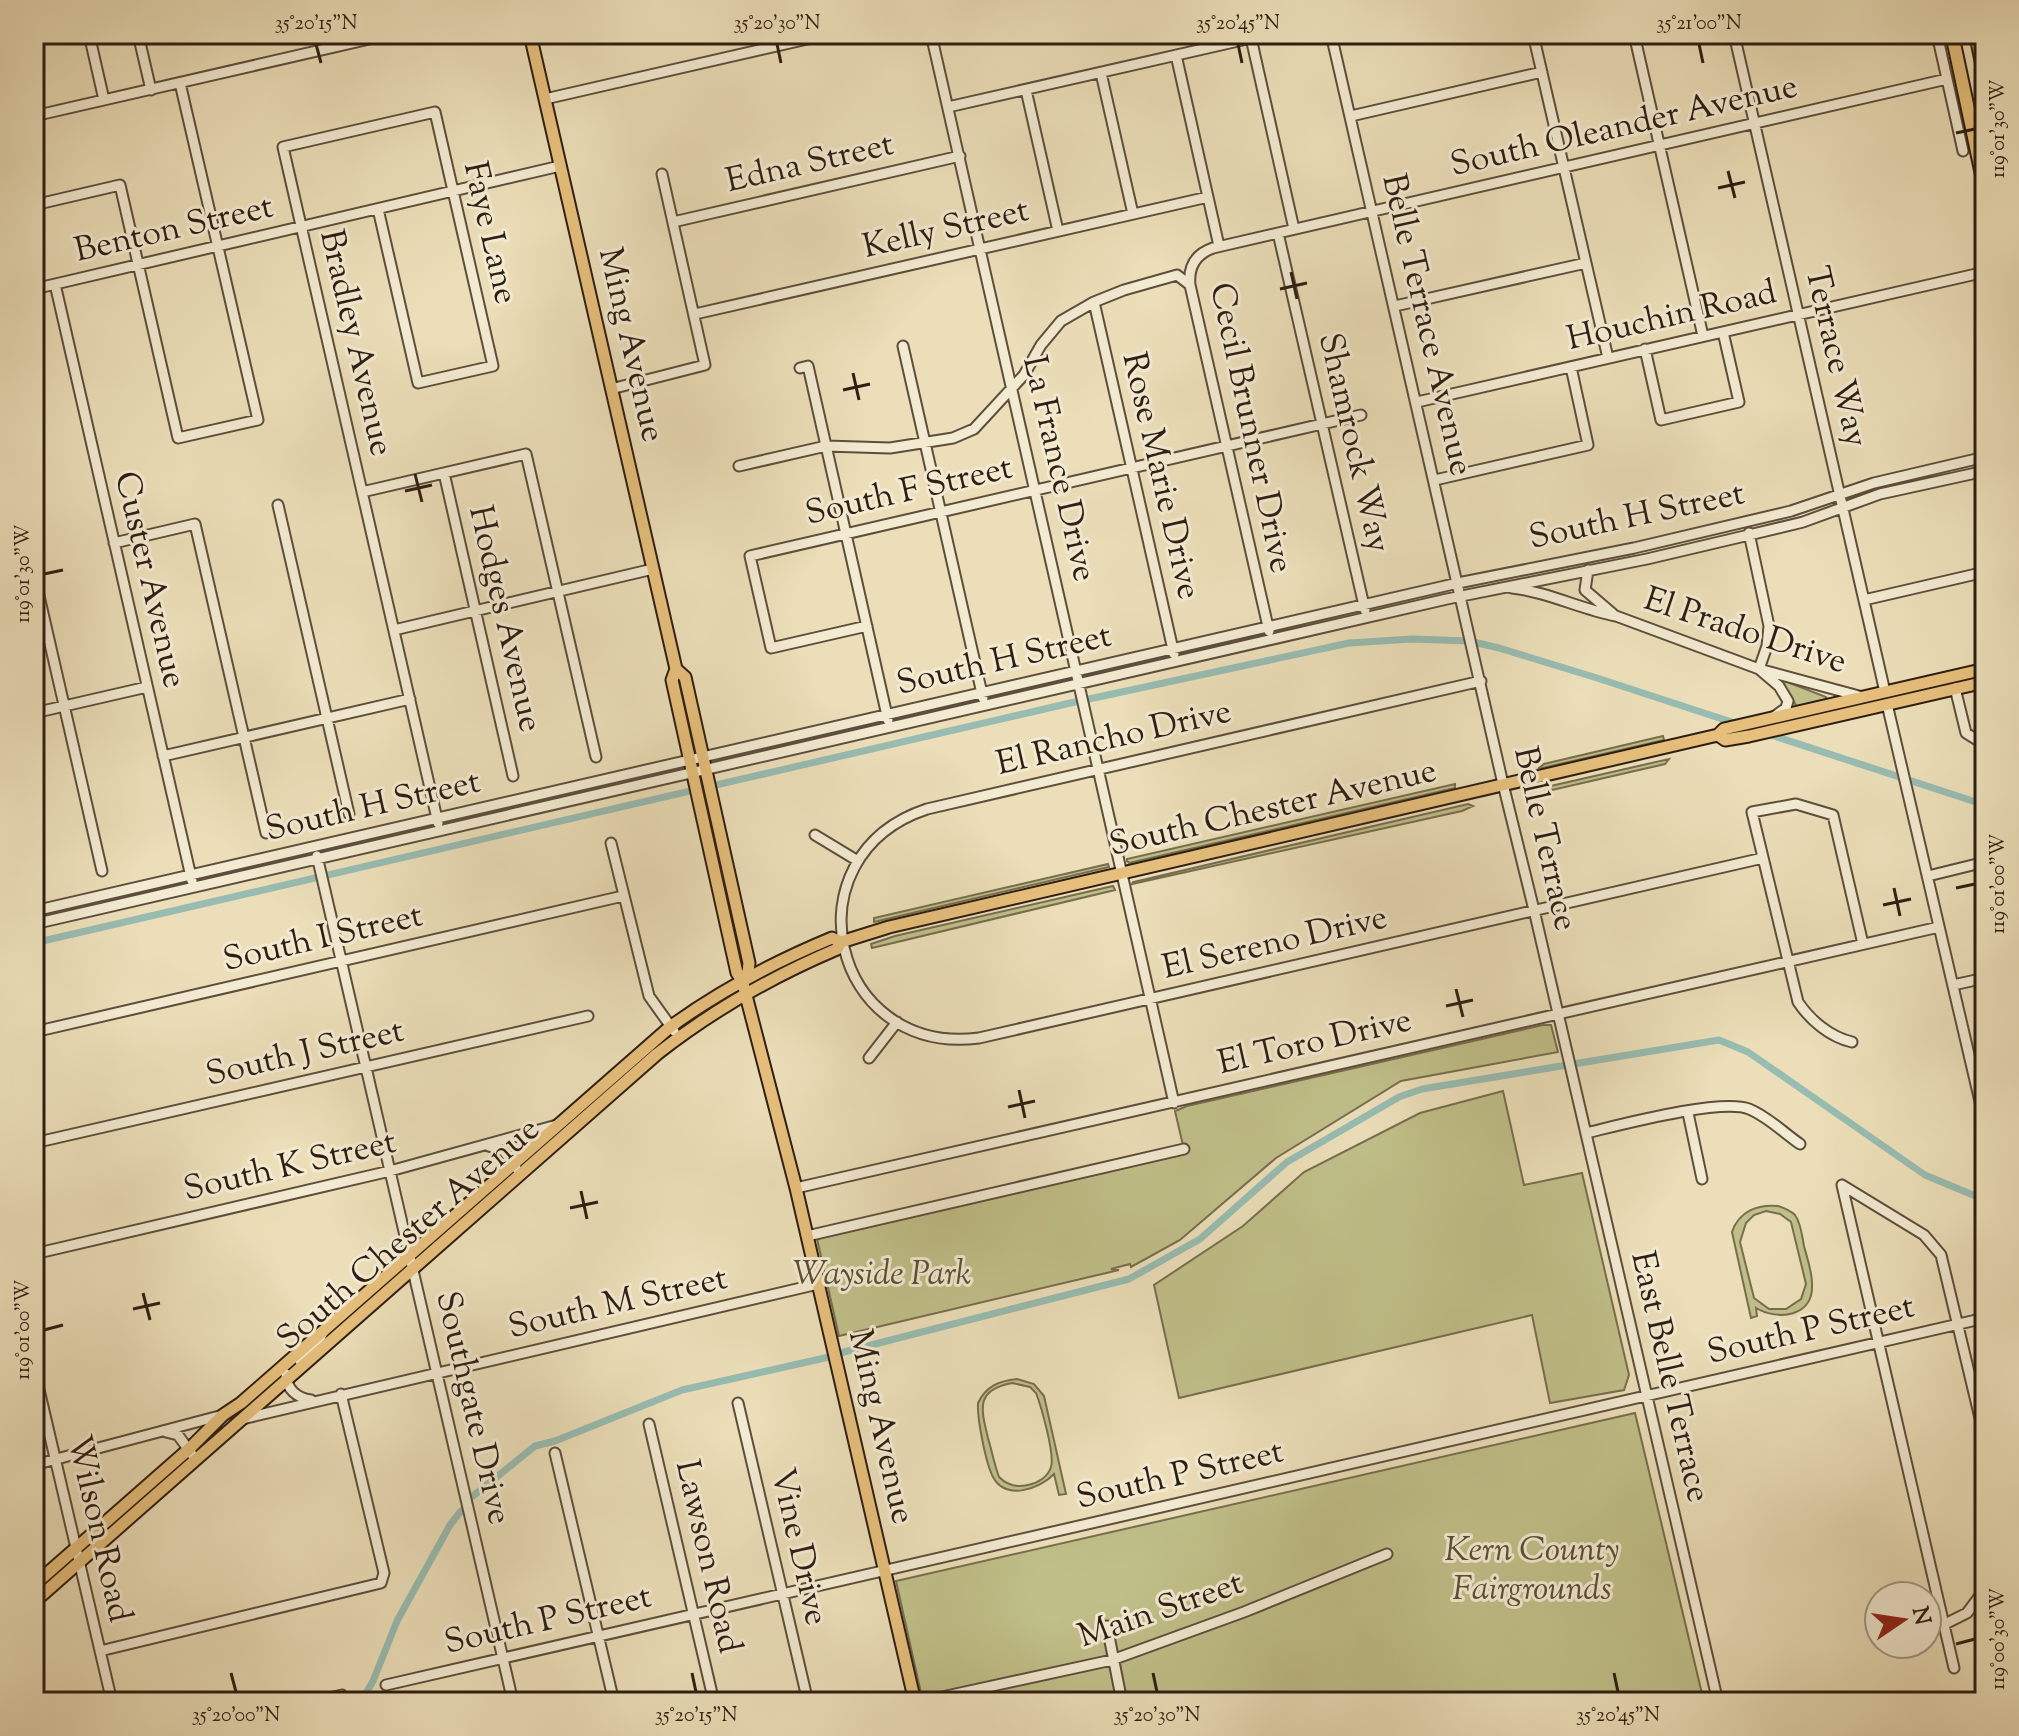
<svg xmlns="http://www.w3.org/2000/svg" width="2019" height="1736" viewBox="0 0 2019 1736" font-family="'Sorts Mill Goudy',serif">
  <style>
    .green { fill: #c0bf89; stroke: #776e4e; stroke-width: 2; fill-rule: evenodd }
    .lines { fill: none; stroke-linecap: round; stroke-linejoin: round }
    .canal { stroke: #98bcb1; stroke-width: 7 }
    .minor-casing { stroke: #5d4e3c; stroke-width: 13 }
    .major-casing { stroke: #2e1e13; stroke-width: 15 }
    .highway-casing { stroke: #2e1e13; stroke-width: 16 }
    .minor { stroke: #f2ead1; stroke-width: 9 }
    .major { stroke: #e6bf7c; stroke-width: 11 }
    .highway { stroke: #e6bf7c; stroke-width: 12 }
    .ticks { fill: none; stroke: #2e1e13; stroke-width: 3 }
    .labels { text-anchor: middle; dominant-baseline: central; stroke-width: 6; stroke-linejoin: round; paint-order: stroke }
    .street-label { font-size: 34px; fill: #2e1e13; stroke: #f2ead1 }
    .park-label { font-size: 34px; font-style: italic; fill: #5a4e36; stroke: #f2ead1 }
    .neatline { fill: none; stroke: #2e1e13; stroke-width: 3 }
    .ticks-label { font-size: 20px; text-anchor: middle; fill: #2e1e13 }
  </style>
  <rect width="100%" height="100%" fill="#ebdeb8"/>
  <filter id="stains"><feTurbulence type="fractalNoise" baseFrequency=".0025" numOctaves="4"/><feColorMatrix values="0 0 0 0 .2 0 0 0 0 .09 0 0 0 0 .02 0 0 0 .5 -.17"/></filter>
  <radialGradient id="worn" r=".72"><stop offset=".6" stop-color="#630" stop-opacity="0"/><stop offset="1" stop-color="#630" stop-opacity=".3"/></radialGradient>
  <!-- green -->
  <path class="green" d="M 1772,676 L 1826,697 L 1827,699 L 1797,707 L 1786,688 Z
    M 1663,736 L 1664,740 L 1538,769 L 1544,764 Z
    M 1669,759 L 1665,764 L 1552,790 L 1542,788 Z
    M 1455,784 L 1455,788 L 1129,863 L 1127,861 L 1127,859 Z
    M 1468,804 L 1473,806 L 1462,811 L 1132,884 L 1133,882 Z
    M 1108,864 L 1109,867 L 874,922 L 874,918 Z
    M 1113,886 L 1115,890 L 872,948 L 871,944 L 895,936 Z
    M 1543,1025 L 1551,1025 L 1558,1052 L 1401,1081 L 1276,1158 L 1180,1240 L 1131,1267 L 1130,1264 L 1111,1269 L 1119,1270 L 839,1336 L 817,1239 L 1185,1154 L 1175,1111 L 1187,1106 Z
    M 1503,1091 L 1524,1185 L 1582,1173 L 1629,1375 L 1624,1390 L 1550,1403 L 1532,1315 L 1179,1398 L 1154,1285 L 1243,1226 L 1304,1172 L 1420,1113 Z
    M 1778,1206 C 1784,1208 1790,1210 1795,1215 C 1801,1223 1802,1236 1804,1246 C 1807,1258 1812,1271 1812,1284 C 1814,1317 1778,1321 1756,1308 L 1757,1316 L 1751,1318 L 1732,1232 C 1739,1211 1758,1204 1778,1206 ZM 1766,1211 L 1780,1214 L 1791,1222 L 1806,1284 L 1801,1299 L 1786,1309 L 1769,1309 L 1754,1298 L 1740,1242 L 1746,1223 L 1754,1215 Z
    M 1017,1379 L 1034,1384 L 1044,1396 L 1066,1494 L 1059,1495 L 1054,1474 C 1040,1489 1006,1501 993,1477 C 986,1464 977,1419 978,1403 C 986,1386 999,1381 1017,1379 ZM 1012,1383 L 1030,1387 L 1036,1393 C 1041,1406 1055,1454 1051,1467 C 1048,1477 1038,1483 1028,1485 C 1016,1488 1007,1485 999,1477 C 994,1464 992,1451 988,1438 C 981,1409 975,1390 1012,1383 Z
    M 1635,1413 L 1704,1702 L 923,1702 L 896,1581 Z"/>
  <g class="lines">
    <!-- canal -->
    <path class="canal" d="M 34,943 L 1066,704 L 1349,643 L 1412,639 L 1469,641 L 1499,648 L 1597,678 L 1985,805
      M 840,1353 L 1129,1279 L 1200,1239 L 1287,1162 L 1399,1097 L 1422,1089 L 1719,1040 L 1748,1052 L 1925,1175 L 1985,1200
      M 473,1496 L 535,1446 L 555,1441 L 682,1390 L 829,1357
      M 361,1702 L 373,1681 L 397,1621 L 450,1525 L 461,1511"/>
    <!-- minor casing -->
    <g class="minor-casing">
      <path id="minor" d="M 89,34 L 104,100
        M 138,34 L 151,90
        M 931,34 L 1174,1103
        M 1331,34 L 1503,784 L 1534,910 L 1718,1702
        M 1533,34 L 1608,358
        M 1634,34 L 1703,336
        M 1734,34 L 1885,692
        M 1937,34 L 1963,151
        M 1251,38 L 1294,229
        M 1176,55 L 1219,246
        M 1101,73 L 1133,214
        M 1026,90 L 1058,231
        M 545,99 L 829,34
        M 948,107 L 1269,34
        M 34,116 L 391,34
        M 1351,116 L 1542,72
        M 34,205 L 120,185 L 178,438 L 258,420 L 180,83
        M 378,209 L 418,383 L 493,366 L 435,112 L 283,147 L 438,823
        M 673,222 L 960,156
        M 1278,233 L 1365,610
        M 55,284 L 192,881
        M 34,289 L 560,166
        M 1094,302 L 1174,654
        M 1395,306 L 1586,263
        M 695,314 L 1208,197
        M 903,346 L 983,698
        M 1645,349 L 1661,420 L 1739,402 L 1723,332
        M 800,368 L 808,366 L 888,720
        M 611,389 L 705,365 L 662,174
        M 1417,402 L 1985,272
        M 739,466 L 826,446 L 890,448 L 953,438 L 974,429 L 1024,375 L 1041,345 L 1061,321 L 1094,302 L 1124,290 L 1177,275 L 1190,285
        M 444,473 L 513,776
        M 1435,480 L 1588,445 L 1571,367
        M 362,492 L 526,454 L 596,757
        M 278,505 L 349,814
        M 1749,533 L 1769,626 L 1767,646 L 1759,669 L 1779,686 L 1788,701 L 1786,708 L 1775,716
        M 114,543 L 195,524 L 266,833
        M 1588,570 L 1585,590 L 1613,614
        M 34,574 L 102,871
        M 1512,588 C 1548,592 1580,609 1616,616 L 1759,669 L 1859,696
        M 1864,600 L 1985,572
        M 867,626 L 771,648 L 750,556 L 1361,415
        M 394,630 L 653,569
        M 1269,631 L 1190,285 C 1188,266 1196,254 1213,248 L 1947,79
        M 1481,681 L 927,809 C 785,856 831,1057 979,1038 L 1763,858
        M 1955,688 L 1966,733 L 1985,745
        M 1887,704 L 1985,1123
        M 34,713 L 147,687
        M 163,756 L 410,699
        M 815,835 L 858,861
        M 611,843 L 649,996 L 674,1031
        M 317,856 L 513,1702
        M 1928,876 L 1985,862
        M 34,911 L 1458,583 L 1634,548 L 1791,511 L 1874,483 L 1985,457
        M 34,924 L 1447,599 L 1647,559 L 1749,535 L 1803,522 L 1880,494 L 1985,471
        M 1953,985 L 1985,978
        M 34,1032 L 623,896
        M 1852,1042 C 1830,1037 1810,1020 1798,1002 L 1752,812 L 1796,804 L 1833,815 L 1863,944
        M 869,1058 L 897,1022
        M 1688,1113 L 1702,1179
        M 1586,1133 C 1620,1125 1721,1098 1749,1109 C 1767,1116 1784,1133 1800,1144
        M 34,1143 L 588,1016
        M 489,1146 L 504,1151 L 516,1168
        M 1842,1185 L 1954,1668
        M 1842,1185 L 1924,1235 L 1941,1255 L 1985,1439
        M 796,1188 L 1939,927
        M 807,1236 L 1184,1149
        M 34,1254 L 390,1171 L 557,1125
        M 300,1361 L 318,1343 L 323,1332
        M 34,1368 L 112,1702
        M 286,1374 C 286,1389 297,1398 311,1400
        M 738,1403 L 808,1702
        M 242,1419 L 818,1284
        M 649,1424 L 714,1702
        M 166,1432 L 178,1435 L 196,1460
        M 555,1453 L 614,1702
        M 34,1465 L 223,1415
        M 1943,1625 L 1967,1613 L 1985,1589
        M 1107,1626 L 1122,1702
        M 100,1651 L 381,1583 L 384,1573 L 341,1394
        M 386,1685 L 1985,1318
        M 312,1702 L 342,1695
        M 919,1702 L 1112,1660 L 1244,1612 L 1387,1554"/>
    </g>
    <!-- major casing -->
    <g class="major-casing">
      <path id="major" d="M 530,34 L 676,669 L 685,677 L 749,963 L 748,972 L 743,979
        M 676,669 L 672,680 L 737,973 L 742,980 L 796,1188 L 915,1702
        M 1718,735 L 1725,740 L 1749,736 L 1985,682
        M 34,1585 L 189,1449 L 223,1415 L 241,1403 L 670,1027 C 721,990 774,962 832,938 L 841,942
        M 34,1602 L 657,1054 C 713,1010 771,977 837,949 L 841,942 L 889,927 L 1718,735 L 1724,729 L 1985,669"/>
    </g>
    <!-- highway casing -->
    <g class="highway-casing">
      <path id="highway" d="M 1952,34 L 1985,189
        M 1976,34 L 1985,78"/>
    </g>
    <!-- minor -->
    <use href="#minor" class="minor"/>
    <!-- major -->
    <use href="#major" class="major"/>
    <!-- highway -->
    <use href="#highway" class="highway"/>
  </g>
  <!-- ticks -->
  <path class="ticks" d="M 316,44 L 321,63M 777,44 L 781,63M 1238,44 L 1242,63M 1699,44 L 1703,63M 1956,133 L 1975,129M 1728,171 L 1735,198M 1718,188 L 1745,182M 1291,272 L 1297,299M 1280,289 L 1307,283M 853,373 L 859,400M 843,390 L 870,384M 415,474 L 422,502M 405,491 L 432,485M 44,574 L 63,570M 1894,888 L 1900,916M 1956,888 L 1975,884M 1883,905 L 1911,899M 1456,989 L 1463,1017M 1446,1006 L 1473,1000M 1019,1090 L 1025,1118M 1008,1107 L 1035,1101M 581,1191 L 587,1219M 570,1208 L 598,1202M 143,1293 L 150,1320M 133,1309 L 160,1303M 44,1330 L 63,1325M 1956,1644 L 1975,1639M 231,1673 L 236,1692M 692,1673 L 696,1692M 1153,1673 L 1157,1692M 1614,1673 L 1618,1692"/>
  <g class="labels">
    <!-- street labels -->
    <g class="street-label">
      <text transform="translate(1624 127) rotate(-13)">South Oleander Avenue</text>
      <text transform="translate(810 164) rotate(-13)">Edna Street</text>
      <text transform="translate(174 230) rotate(-13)">Benton Street</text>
      <text transform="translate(946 230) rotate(-13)">Kelly Street</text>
      <text transform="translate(489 233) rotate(77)">Faye Lane</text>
      <text transform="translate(1672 317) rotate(-13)">Houchin Road</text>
      <text transform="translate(1426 325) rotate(77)">Belle Terrace Avenue</text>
      <text transform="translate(355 343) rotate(77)">Bradley Avenue</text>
      <text transform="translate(630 345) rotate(77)">Ming Avenue</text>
      <text transform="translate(1835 357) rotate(77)">Terrace Way</text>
      <text transform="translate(1250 428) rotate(78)">Cecil Brunner Drive</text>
      <text transform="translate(1353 443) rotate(77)">Shamrock Way</text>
      <text transform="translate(1058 469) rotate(77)">La France Drive</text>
      <text transform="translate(1160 476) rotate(77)">Rose Marie Drive</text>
      <text transform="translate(909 492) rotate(-13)">South F Street</text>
      <text transform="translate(1637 517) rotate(-12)">South H Street</text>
      <text transform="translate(149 580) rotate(77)">Custer Avenue</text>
      <text transform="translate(504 619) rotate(77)">Hodges Avenue</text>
      <text transform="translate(1745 632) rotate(18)">El Prado Drive</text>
      <text transform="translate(1004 661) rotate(-13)">South H Street</text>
      <text transform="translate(1114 739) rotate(-13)">El Rancho Drive</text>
      <text transform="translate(373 807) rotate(-13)">South H Street</text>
      <text transform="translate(1273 809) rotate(-13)">South Chester Avenue</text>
      <text transform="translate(1544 839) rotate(77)">Belle Terrace</text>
      <text transform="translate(323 939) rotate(-13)">South I Street</text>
      <text transform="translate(1275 944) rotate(-13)">El Sereno Drive</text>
      <text transform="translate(1315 1043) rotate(-13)">El Toro Drive</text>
      <text transform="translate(305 1054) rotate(-13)">South J Street</text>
      <text transform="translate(290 1167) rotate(-13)">South K Street</text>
      <text transform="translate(409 1235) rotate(-41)">South Chester Avenue</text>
      <text transform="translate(618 1304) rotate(-13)">South M Street</text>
      <text transform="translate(1811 1331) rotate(-13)">South P Street</text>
      <text transform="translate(1669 1377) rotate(77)">East Belle Terrace</text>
      <text transform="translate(472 1408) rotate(77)">Southgate Drive</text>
      <text transform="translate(880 1427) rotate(77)">Ming Avenue</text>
      <text transform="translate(1180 1476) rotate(-13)">South P Street</text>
      <text transform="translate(98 1529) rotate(77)">Wilson Road</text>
      <text transform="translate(798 1547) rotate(77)">Vine Drive</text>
      <text transform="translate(707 1557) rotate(77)">Lawson Road</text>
      <text transform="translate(1161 1611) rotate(-19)">Main Street</text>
      <text transform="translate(548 1621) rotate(-13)">South P Street</text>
    </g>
    <!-- park labels -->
    <g class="park-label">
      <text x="882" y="1275">Wayside Park</text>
      <text x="1532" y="1551">Kern County<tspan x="1532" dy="39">Fairgrounds</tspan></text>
    </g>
  </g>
  <!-- margin -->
  <rect width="2019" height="1736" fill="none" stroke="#ebdeb8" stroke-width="88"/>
  <!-- north arrow -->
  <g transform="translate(1903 1620) rotate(77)"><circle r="38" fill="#f2ead1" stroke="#a49885" stroke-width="2"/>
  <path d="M0-6L14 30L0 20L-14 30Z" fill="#8f2418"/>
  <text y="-12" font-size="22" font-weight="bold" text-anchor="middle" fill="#2e1e13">N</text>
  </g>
  <rect x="44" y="44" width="1931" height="1648" class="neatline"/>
  <g class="ticks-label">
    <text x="316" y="29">35°20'15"N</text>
    <text x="777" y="29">35°20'30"N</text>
    <text x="1238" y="29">35°20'45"N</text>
    <text x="1699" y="29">35°21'00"N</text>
    <text transform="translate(1997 129) rotate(-90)" y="7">119°01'30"W</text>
    <text transform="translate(22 574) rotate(-90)" y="7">119°01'30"W</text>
    <text transform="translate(1997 884) rotate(-90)" y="7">119°01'00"W</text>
    <text transform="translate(22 1330) rotate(-90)" y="7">119°01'00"W</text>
    <text transform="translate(1997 1639) rotate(-90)" y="7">119°00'30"W</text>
    <text x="236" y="1721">35°20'00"N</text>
    <text x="696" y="1721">35°20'15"N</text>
    <text x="1157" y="1721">35°20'30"N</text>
    <text x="1618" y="1721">35°20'45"N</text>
  </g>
  <rect width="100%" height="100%" filter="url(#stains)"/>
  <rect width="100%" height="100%" fill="url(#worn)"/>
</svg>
